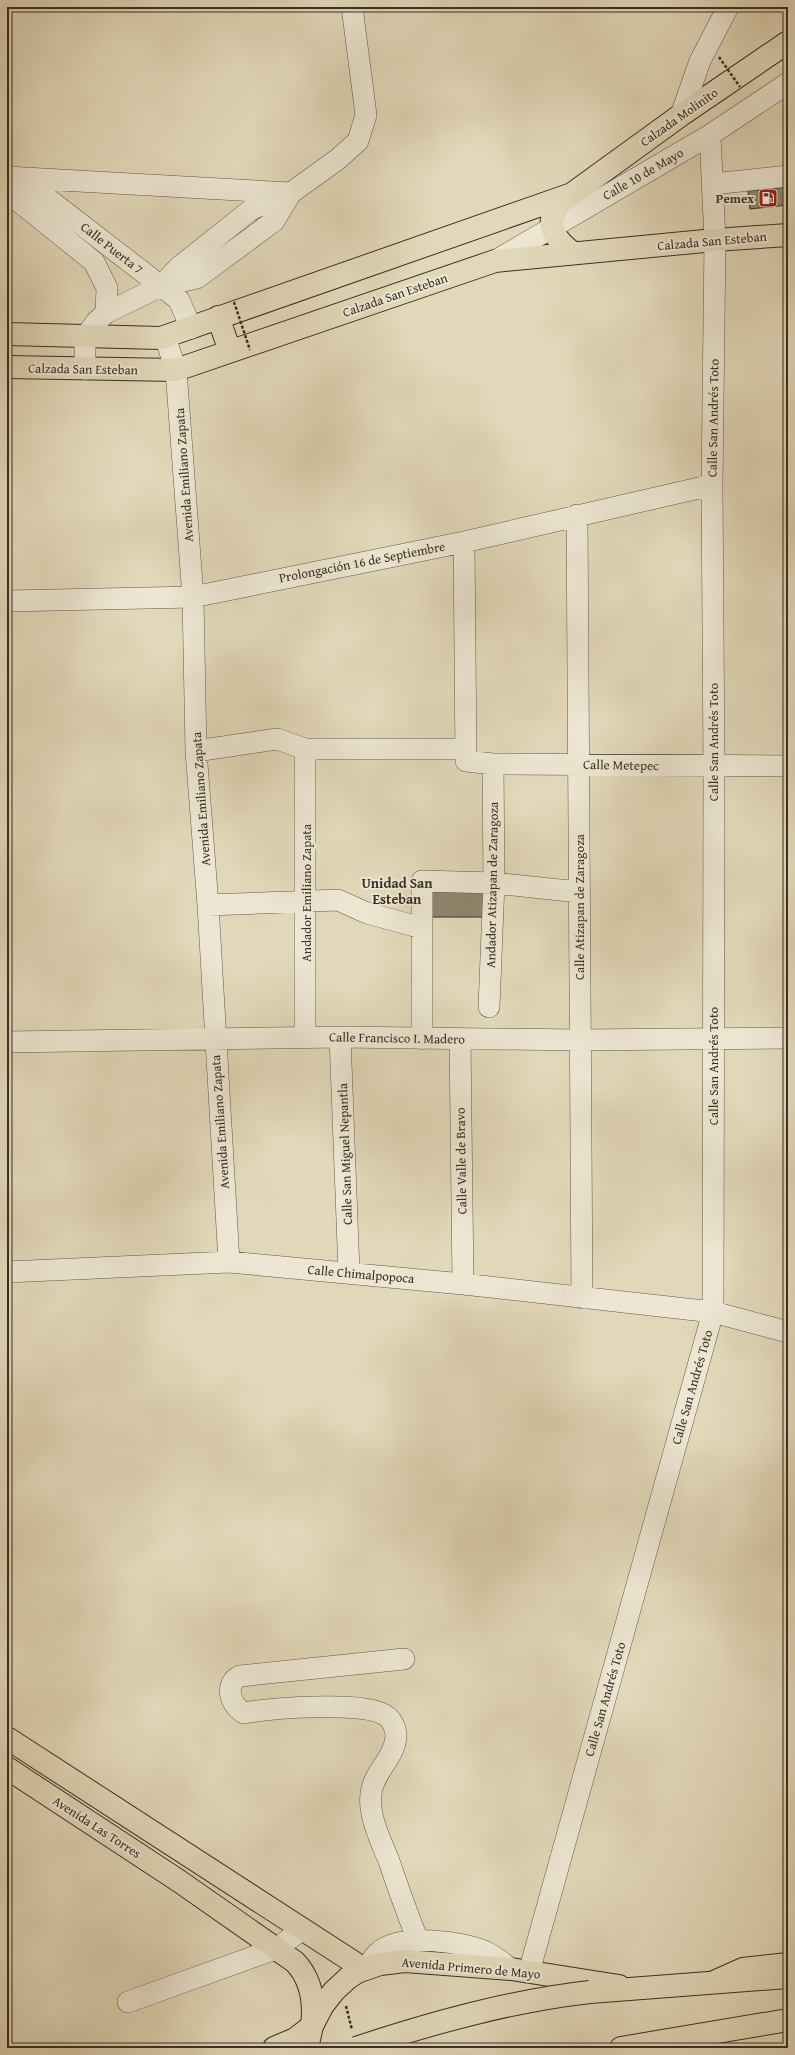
<svg xmlns="http://www.w3.org/2000/svg" width="795" height="2055" viewBox="0 0 795 2055" font-family="'Gentium Book Plus',serif">
  <style>
    .building { fill: #918771; stroke: #392f24 }
    .lines { fill: none; stroke-linecap: round; stroke-linejoin: round }
    .minor-casing { stroke: #635949; stroke-width: 22 }
    .major-casing { stroke: #392f24; stroke-width: 24 }
    .highway-casing { stroke: #392f24; stroke-width: 24 }
    .path { stroke: #392f24; stroke-width: 2.5; stroke-dasharray: 3 2; stroke-linecap: butt }
    .minor { stroke: #ece6d2; stroke-width: 21 }
    .major { stroke: #e2d8b9; stroke-width: 22 }
    .highway { stroke: #e2d8b9; stroke-width: 22 }
    .highway-bridge-casing { stroke: #392f24; stroke-width: 24; stroke-linecap: butt }
    .path-bridge { stroke: #392f24; stroke-width: 2.5; stroke-dasharray: 3 2; stroke-linecap: butt }
    .highway-bridge { stroke: #e2d8b9; stroke-width: 22 }
    .labels { text-anchor: middle; dominant-baseline: central; stroke-width: 4; stroke-linejoin: round; paint-order: stroke }
    .street-label { font-size: 13px; fill: #392f24; stroke: #ece6d2 }
    .poi-label { font-size: 13px; font-weight: bold; fill: #392f24; stroke: #ece6d2; text-anchor: end }
    .neighbourhood-label { font-size: 14px; font-weight: bold; fill: #392f24; stroke: #ece6d2 }
  </style>
  <rect width="100%" height="100%" fill="#e2d8b9"/>
  <filter id="stains"><feTurbulence type="fractalNoise" baseFrequency=".005" numOctaves="4"/><feColorMatrix values="0 0 0 0 .2 0 0 0 0 .09 0 0 0 0 .02 0 0 0 .5 -.17"/></filter>
  <radialGradient id="worn" r=".72"><stop offset=".6" stop-color="#630" stop-opacity="0"/><stop offset="1" stop-color="#630" stop-opacity=".3"/></radialGradient>
  <!-- building -->
  <path class="building" d="M 788,187 L 788,205 L 750,209 L 748,191 Z
    M 428,886 L 484,886 L 484,917 L 428,917 Z"/>
  <g class="lines">
    <!-- minor casing -->
    <g class="minor-casing">
      <path id="minor" d="M 681,115 L 700,61 L 728,7
        M 7,177 L 291,193 L 338,159 L 358,141 L 366,115 L 352,7
        M 21,178 L 179,300 L 191,328
        M 713,184 L 788,176
        M 7,192 L 94,262 L 107,288 L 106,313
        M 495,261 L 710,135 L 788,83
        M 161,286 L 179,267 L 252,209 L 285,195
        M 165,337 L 176,370 L 193,597 L 196,751 L 208,905 L 229,1262
        M 85,369 L 85,337 L 97,321 L 106,313 L 161,286 L 197,278 L 274,221 L 291,193
        M 577,515 L 582,1298
        M 464,542 L 466,761 L 493,764 L 788,766
        M 7,601 L 193,597 L 464,542 L 712,485
        M 305,749 L 305,1037
        M 196,751 L 277,739 L 305,749 L 465,749
        M 208,905 L 338,900 L 367,913 L 422,928
        M 489,1007 L 494,883 L 493,764
        M 340,1037 L 349,1272
        M 422,1039 L 422,881 L 494,883 L 579,892
        M 460,1039 L 463,1284
        M 7,1042 L 340,1037 L 579,1040 L 788,1038
        M 7,1272 L 229,1262 L 463,1284 L 713,1312 L 788,1332
        M 404,1659 L 240,1676 C 223,1684 231,1706 244,1713 C 272,1708 362,1701 385,1715 C 392,1719 396,1729 396,1736 C 395,1758 373,1772 371,1794 C 368,1816 381,1841 389,1861 C 398,1888 408,1915 418,1941
        M 368,1967 C 371,1963 374,1955 379,1952 C 401,1933 464,1941 488,1953 C 496,1957 504,1964 511,1969
        M 529,1972 L 713,1312 L 714,766 L 712,485 L 715,240 L 710,135
        M 128,2002 L 278,1948 L 302,1929"/>
    </g>
    <!-- major casing -->
    <g class="major-casing">
      <path id="major" d="M 573,253 C 558,242 543,225 558,207 C 561,202 567,198 572,194 L 681,115 L 788,42
        M 218,317 L 230,351
        M 7,334 L 161,338 L 572,194
        M 7,367 L 176,370 L 495,261 L 715,240 L 788,235
        M 7,1738 L 364,1969
        M 7,1768 L 179,1881 L 295,1962 C 312,1980 315,2002 312,2026
        M 716,1981 L 743,1969 L 788,1964
        M 274,2048 L 295,2039 L 312,2026 L 323,2005 L 334,1991 L 348,1978 L 357,1972 L 380,1964 L 405,1961 L 511,1969 L 619,1986"/>
    </g>
    <!-- highway casing -->
    <g class="highway-casing">
      <path id="highway" d="M 590,1992 L 788,1977
        M 307,2048 L 312,2026
        M 621,2048 L 788,2020"/>
    </g>
    <!-- path -->
    <path class="path" d="M 346,2006 L 352,2030"/>
    <!-- minor -->
    <use href="#minor" class="minor"/>
    <!-- major -->
    <use href="#major" class="major"/>
    <!-- highway -->
    <use href="#highway" class="highway"/>
    <!-- highway-bridge casing -->
    <g class="highway-bridge-casing">
      <path id="highway-bridge" d="M 356,2048 C 432,2023 510,2001 590,1992"/>
    </g>
    <!-- path-bridge -->
    <path class="path-bridge" d="M 719,57 L 740,87
      M 234,302 L 250,350"/>
    <!-- highway-bridge -->
    <use href="#highway-bridge" class="highway-bridge"/>
  </g>
  <!-- icons -->
  <defs>
    <g id="fuel-square" transform="scale(1)"><rect x="-9" y="-9" width="18" height="18" rx="4" fill="#8f2418" stroke="#ece6d2"/><path d="M-5.5-6h7V0h2V4h1.3V-2.5L3-4.5l.8-.8L6-3V5H2.5V1h-1V6h-7ZM-4.2-4.7v3.2H.2V-4.7Z" fill="#fff"/></g>
  </defs>
  <g fill-rule="evenodd">
    <use href="#fuel-square" x="768" y="198"/>
  </g>
  <g class="labels">
    <!-- street labels -->
    <g class="street-label">
      <text transform="translate(679 117) rotate(-35)">Calzada Molinito</text>
      <text transform="translate(643 174) rotate(-30)">Calle 10 de Mayo</text>
      <text transform="translate(712 241) rotate(-5)">Calzada San Esteban</text>
      <text transform="translate(112 248) rotate(38)">Calle Puerta 7</text>
      <text transform="translate(395 295) rotate(-19)">Calzada San Esteban</text>
      <text transform="translate(83 369) rotate(1)">Calzada San Esteban</text>
      <text transform="translate(713 418) rotate(-89)">Calle San Andrés Toto</text>
      <text transform="translate(184 475) rotate(-94)">Avenida Emiliano Zapata</text>
      <text transform="translate(362 562) rotate(-11)">Prolongación 16 de Septiembre</text>
      <text transform="translate(713 742) rotate(-90)">Calle San Andrés Toto</text>
      <text transform="translate(621 765) rotate(1)">Calle Metepec</text>
      <text transform="translate(201 799) rotate(-94)">Avenida Emiliano Zapata</text>
      <text transform="translate(492 885) rotate(-89)">Andador Atizapan de Zaragoza</text>
      <text transform="translate(306 893) rotate(-90)">Andador Emiliano Zapata</text>
      <text transform="translate(579 907) rotate(-90)">Calle Atizapan de Zaragoza</text>
      <text transform="translate(397 1038) rotate(1)">Calle Francisco I. Madero</text>
      <text transform="translate(713 1066) rotate(-90)">Calle San Andrés Toto</text>
      <text transform="translate(220 1122) rotate(-94)">Avenida Emiliano Zapata</text>
      <text transform="translate(345 1154) rotate(-92)">Calle San Miguel Nepantla</text>
      <text transform="translate(461 1161) rotate(-91)">Calle Valle de Bravo</text>
      <text transform="translate(361 1274) rotate(5)">Calle Chimalpopoca</text>
      <text transform="translate(692 1387) rotate(-74)">Calle San Andrés Toto</text>
      <text transform="translate(605 1699) rotate(-74)">Calle San Andrés Toto</text>
      <text transform="translate(97 1827) rotate(33)">Avenida Las Torres</text>
      <text transform="translate(471 1968) rotate(5)">Avenida Primero de Mayo</text>
    </g>
    <!-- poi labels -->
    <g class="poi-label">
      <text x="754" y="198">Pemex</text>
    </g>
    <!-- neighbourhood labels -->
    <g class="neighbourhood-label">
      <text x="397" y="883">Unidad San<tspan x="397" dy="16">Esteban</tspan></text>
    </g>
  </g>
  <!-- margin -->
  <rect width="795" height="2055" fill="none" stroke="#e2d8b9" stroke-width="24"/>
  <rect x="8" y="8" width="779" height="2039" fill="none" stroke="#392f24" stroke-width="2"/>
  <rect x="12" y="12" width="771" height="2031" fill="none" stroke="#392f24"/>
  <rect width="100%" height="100%" filter="url(#stains)"/>
  <rect width="100%" height="100%" fill="url(#worn)"/>
</svg>
